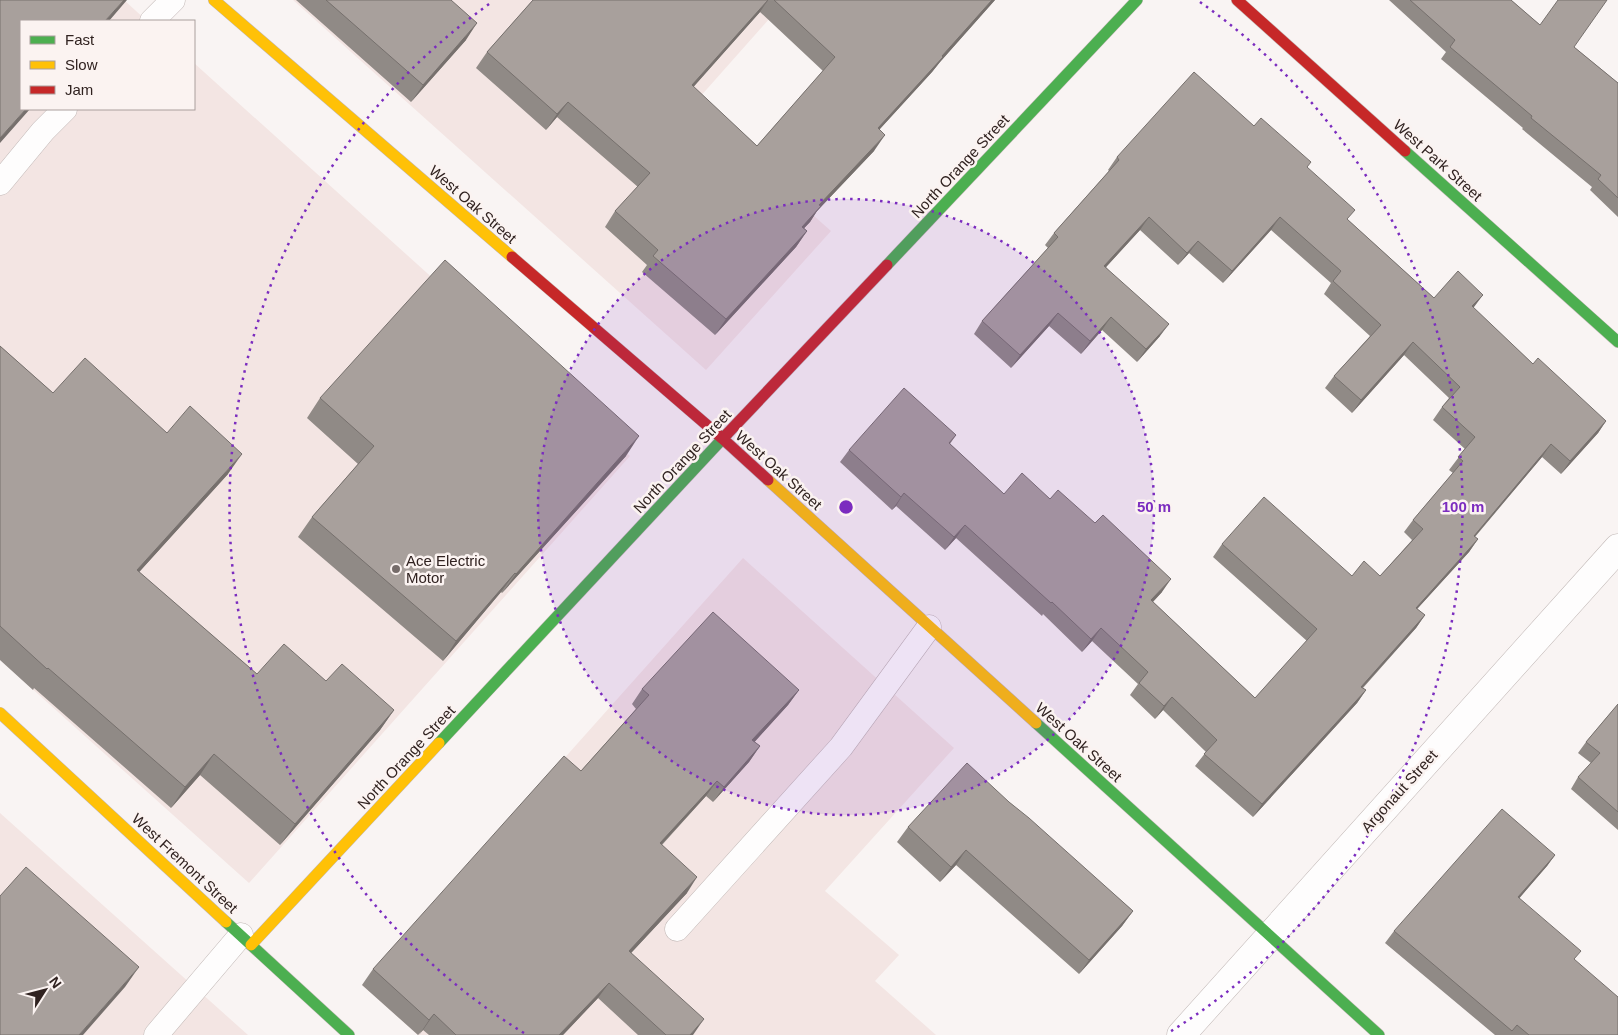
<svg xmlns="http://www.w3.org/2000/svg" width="1618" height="1035" viewBox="0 0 1618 1035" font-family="Arial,sans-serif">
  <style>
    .built { fill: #f3e5e3 }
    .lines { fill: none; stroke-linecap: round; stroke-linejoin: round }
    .lane-casing { stroke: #c1b8b6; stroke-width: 25 }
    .street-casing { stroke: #c1b8b6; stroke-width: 29 }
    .fast-casing { stroke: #c1b8b6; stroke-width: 12 }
    .slow-casing { stroke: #c1b8b6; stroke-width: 12 }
    .jam-casing { stroke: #c1b8b6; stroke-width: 12 }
    .lane { stroke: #fefdfd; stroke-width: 24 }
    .street { stroke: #fefdfd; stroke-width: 28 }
    .fast { stroke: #4caf50; stroke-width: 11 }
    .slow { stroke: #ffc107; stroke-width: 11 }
    .jam { stroke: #c62828; stroke-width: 11 }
    .wall { fill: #908a86; fill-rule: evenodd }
    .shaded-wall { fill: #76706d }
    .building { fill: #a8a09c; stroke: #76706d }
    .ring { fill: none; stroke: #7b2cbf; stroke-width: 2.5; stroke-dasharray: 2.5 5 }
    .poi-dot { fill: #766c6a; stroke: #fbf3f1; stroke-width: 2 }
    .labels { text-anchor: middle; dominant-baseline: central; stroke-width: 5; stroke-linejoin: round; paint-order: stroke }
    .street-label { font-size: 15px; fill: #302220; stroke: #fbf3f1 }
    .poi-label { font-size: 15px; fill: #302220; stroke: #fbf3f1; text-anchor: start }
    .centre { fill: #7b2cbf; stroke: #fbf3f1; stroke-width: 2.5 }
    .ring-label { font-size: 15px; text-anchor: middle; font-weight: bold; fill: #7b2cbf; stroke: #fbf3f1; stroke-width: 5; stroke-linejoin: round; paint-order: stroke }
  </style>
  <rect width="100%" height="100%" fill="#f9f4f3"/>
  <!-- built -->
  <path class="built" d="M 0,0 L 124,0 L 147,21 L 21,21 L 21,109 L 194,109 L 194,63 L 630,456 L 249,883 L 0,660 Z
    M 293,0 L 786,0 L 691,107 L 831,231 L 706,370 Z
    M 743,558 L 954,748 L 825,891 L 899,955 L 875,981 L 936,1035 L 418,1035 L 362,985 Z
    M 0,813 L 248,1035 L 0,1035 Z"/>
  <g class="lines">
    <!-- lane casing -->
    <g class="lane-casing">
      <path id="lane" d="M 152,21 L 173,0
        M 0,183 L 43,131 L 65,109
        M 677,929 L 841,747 L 929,627
        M 156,1035 L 241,935"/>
    </g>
    <!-- street casing -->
    <g class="street-casing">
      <path id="street" d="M 1181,1035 L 1618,548"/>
    </g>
    <!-- fast casing -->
    <g class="fast-casing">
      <path id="fast" d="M 1405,151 L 1618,342
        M 887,265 L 1137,0
        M 1036,723 L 1379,1035
        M 439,743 L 727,434
        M 226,922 L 349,1035"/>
    </g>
    <!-- slow casing -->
    <g class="slow-casing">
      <path id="slow" d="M 214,0 L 512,257
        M 768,480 L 1036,723
        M 0,713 L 226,922
        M 251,945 L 439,743"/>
    </g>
    <!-- jam casing -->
    <g class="jam-casing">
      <path id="jam" d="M 1237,0 L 1405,151
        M 512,257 L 723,439 L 768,480
        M 727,434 L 887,265"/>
    </g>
    <!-- lane -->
    <use href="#lane" class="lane"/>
    <!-- street -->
    <use href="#street" class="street"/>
    <!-- fast -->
    <use href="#fast" class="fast"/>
    <!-- slow -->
    <use href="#slow" class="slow"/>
    <!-- jam -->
    <use href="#jam" class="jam"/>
  </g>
  <!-- wall -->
  <path class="wall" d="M 296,0 L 451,0 L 466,40 L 411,102 Z
    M 533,0 L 995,0 L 940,62 L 932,72 L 879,130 L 874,151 L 817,211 L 810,222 L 804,228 L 807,231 L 796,247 L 715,335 L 642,272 L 647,265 L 605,227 L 615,211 L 638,187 L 557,117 L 546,130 L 476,68 L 487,52 ZM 760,12 L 823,71 L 757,146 L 693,87 Z
    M 1389,0 L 1511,0 L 1540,25 L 1574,47 L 1618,83 L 1618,217 L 1590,190 L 1592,187 L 1522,129 L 1523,128 L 1441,59 L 1446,52 Z
    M 1254,126 L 1307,167 L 1348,220 L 1434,298 L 1473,308 L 1533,364 L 1606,421 L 1598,433 L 1561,474 L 1542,457 L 1475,537 L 1478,539 L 1469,552 L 1417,609 L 1425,615 L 1416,628 L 1363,688 L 1366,690 L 1357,703 L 1253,817 L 1195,766 L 1206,752 L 1163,710 L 1155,719 L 1130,695 L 1138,684 L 1092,641 L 1082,652 L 1043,614 L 1042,616 L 956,538 L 945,550 L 896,506 L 892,510 L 840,462 L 849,450 L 956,435 L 950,444 L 1004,494 L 1050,499 L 1162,592 L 1153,602 L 1255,698 L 1307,641 L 1213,557 L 1222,544 L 1352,576 L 1380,576 L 1412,540 L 1404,532 L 1413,520 L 1453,473 L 1449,470 L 1465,449 L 1433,420 L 1442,407 L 1449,398 L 1404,355 L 1352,413 L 1325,388 L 1334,376 L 1370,336 L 1324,294 L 1331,283 L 1271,230 L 1223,283 L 1189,253 L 1178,265 L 1140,230 L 1106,267 L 1160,336 L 1137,362 L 1102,330 L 1081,354 L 1049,326 L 1011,368 L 974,334 L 982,321 L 1048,248 L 1045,245 L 1054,233 L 1109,171 L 1108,170 L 1117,157 Z
    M 0,346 L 53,393 L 167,433 L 228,474 L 139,572 L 257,674 L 326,681 L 394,710 L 380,730 L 280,845 L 200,775 L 171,808 L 34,688 L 33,690 L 0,660 Z
    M 320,398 L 626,456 L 502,593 L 501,592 L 443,661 L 298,537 L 312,517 L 358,464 L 307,418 Z
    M 642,689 L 799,690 L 788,705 L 754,742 L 760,746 L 749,762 L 713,802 L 706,796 L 662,845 L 687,893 L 631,953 L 693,1035 L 638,1035 L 598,998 L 563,1035 L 429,1035 L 423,1030 L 418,1035 L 362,985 L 373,969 L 581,771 L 636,709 L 632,704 Z
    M 1618,704 L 1618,830 L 1571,789 L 1578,777 L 1591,763 L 1578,753 L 1586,742 Z
    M 1009,802 L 1133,911 L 1122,926 L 1079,974 L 956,865 L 940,882 L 897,842 L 908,827 Z
    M 1555,855 L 1547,866 L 1519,898 L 1575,960 L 1618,1035 L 1495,1035 L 1385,943 L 1394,931 Z"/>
  <!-- shaded-wall -->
  <path class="shaded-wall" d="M 124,0 L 127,0 L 109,21 L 105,21 Z
    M 768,0 L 760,12 L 681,101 L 692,85 Z
    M 992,0 L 995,0 L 940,62 L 932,72 L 867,143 L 878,128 Z
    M 477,23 L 466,40 L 411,102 L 423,85 Z
    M 568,102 L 557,117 L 546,130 L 557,114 Z
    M 26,109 L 30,109 L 0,143 L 0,138 Z
    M 885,135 L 874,151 L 817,211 L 810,222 L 791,242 L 802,227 L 819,205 Z
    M 1149,217 L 1140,230 L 1096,278 L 1104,266 Z
    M 1280,217 L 1271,230 L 1223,283 L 1232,271 Z
    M 807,231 L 796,247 L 715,335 L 726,319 Z
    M 1198,241 L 1189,253 L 1178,265 L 1187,253 Z
    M 1483,295 L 1474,307 L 1463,319 L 1472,306 Z
    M 1058,313 L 1049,326 L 1011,368 L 1020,355 Z
    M 1111,317 L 1102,330 L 1081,354 L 1090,341 Z
    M 1169,324 L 1160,336 L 1137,362 L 1146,349 Z
    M 1413,342 L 1404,355 L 1352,413 L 1361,400 Z
    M 1606,421 L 1598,433 L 1561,474 L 1570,461 Z
    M 639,436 L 626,456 L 502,593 L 516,574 Z
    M 1551,444 L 1542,457 L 1465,548 L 1474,536 Z
    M 242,454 L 228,474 L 122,591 L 137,570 Z
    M 904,493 L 896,506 L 892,510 L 901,497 Z
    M 965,525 L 956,538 L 945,550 L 954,537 Z
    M 1478,539 L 1469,552 L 1407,620 L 1416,608 Z
    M 515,573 L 501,592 L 443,661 L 456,641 Z
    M 1171,579 L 1162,592 L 1142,613 L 1151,600 Z
    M 1425,615 L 1416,628 L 1352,699 L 1361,687 Z
    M 1101,628 L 1092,641 L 1082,652 L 1091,639 Z
    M 799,690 L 788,705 L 742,756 L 752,740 Z
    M 1366,690 L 1357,703 L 1253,817 L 1262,804 Z
    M 1172,697 L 1163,710 L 1155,719 L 1164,706 Z
    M 394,710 L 380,730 L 280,845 L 295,824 Z
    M 760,746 L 749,762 L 713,802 L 724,787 Z
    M 214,754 L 200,775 L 171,808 L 185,787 Z
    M 717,781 L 706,796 L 649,858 L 660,843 Z
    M 966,850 L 956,865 L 940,882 L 951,867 Z
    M 1555,855 L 1547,866 L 1510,909 L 1518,897 Z
    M 697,877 L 687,893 L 618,967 L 629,951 Z
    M 1133,911 L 1122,926 L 1079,974 L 1089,960 Z
    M 139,967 L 125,987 L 83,1035 L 79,1035 Z
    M 609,983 L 598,998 L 563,1035 L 559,1035 Z
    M 434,1014 L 423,1030 L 419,1035 L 429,1020 Z
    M 704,1019 L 693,1035 L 690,1035 Z"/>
  <!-- building -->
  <path class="building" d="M 0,0 L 124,0 L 105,21 L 21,21 L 21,109 L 26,109 L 0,138 Z
    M 326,0 L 451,0 L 477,23 L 423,85 Z
    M 533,0 L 768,0 L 692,85 L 757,146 L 835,57 L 774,0 L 992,0 L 942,56 L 943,57 L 878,128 L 885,135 L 819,205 L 821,206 L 802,227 L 807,231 L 726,319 L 653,256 L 658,250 L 615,211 L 650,173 L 568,102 L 557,114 L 487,52 Z
    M 1410,0 L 1511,0 L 1540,25 L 1558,0 L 1607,0 L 1574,47 L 1618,83 L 1618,198 L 1598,179 L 1601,175 L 1531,118 L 1532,116 L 1450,47 L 1455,40 Z
    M 1194,72 L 1254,126 L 1261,118 L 1311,162 L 1307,167 L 1355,210 L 1347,219 L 1434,298 L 1458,271 L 1483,295 L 1472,306 L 1533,364 L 1538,358 L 1606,421 L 1570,461 L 1551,444 L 1474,536 L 1478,539 L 1416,608 L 1425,615 L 1361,687 L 1366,690 L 1262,804 L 1204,754 L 1217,740 L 1172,697 L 1164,706 L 1139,683 L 1148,672 L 1101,628 L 1091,639 L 1052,602 L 1051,603 L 965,525 L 954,537 L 904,493 L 901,497 L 849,450 L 904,388 L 956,435 L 949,443 L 1004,494 L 1022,473 L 1050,499 L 1058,490 L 1095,523 L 1103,515 L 1171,579 L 1151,600 L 1255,698 L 1317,629 L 1222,544 L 1264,497 L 1352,576 L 1364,561 L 1380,576 L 1423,529 L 1413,520 L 1463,461 L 1458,457 L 1475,437 L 1442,407 L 1460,387 L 1413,342 L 1361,400 L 1334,376 L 1381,325 L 1333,281 L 1341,271 L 1280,217 L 1232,271 L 1198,241 L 1187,253 L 1149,217 L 1104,266 L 1169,324 L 1146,349 L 1111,317 L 1090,341 L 1058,313 L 1020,355 L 982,321 L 1058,237 L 1054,233 L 1119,160 L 1117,157 Z
    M 445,260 L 639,436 L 516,574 L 515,573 L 456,641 L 312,517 L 374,446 L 320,398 Z
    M 0,346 L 53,393 L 85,358 L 167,433 L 190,406 L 242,454 L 137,570 L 257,674 L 284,644 L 326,681 L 342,664 L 394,710 L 295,824 L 214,754 L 185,787 L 48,668 L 47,669 L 0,626 Z
    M 713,612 L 799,690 L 752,740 L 760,746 L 724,787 L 717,781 L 660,843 L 697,877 L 629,951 L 704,1019 L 690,1035 L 666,1035 L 609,983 L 559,1035 L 456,1035 L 434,1014 L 429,1020 L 373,969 L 564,756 L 581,771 L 649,695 L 642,689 Z
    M 1618,704 L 1618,812 L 1578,777 L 1600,753 L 1586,742 Z
    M 967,763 L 1009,802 L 1029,818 L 1133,911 L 1089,960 L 966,850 L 951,867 L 908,827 Z
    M 1502,809 L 1555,855 L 1518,897 L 1581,951 L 1574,959 L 1618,997 L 1618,1035 L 1529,1035 L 1517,1025 L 1512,1031 L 1394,931 Z
    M 26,867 L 139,967 L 79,1035 L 0,1035 L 0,896 Z"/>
  <!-- distance rings -->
  <circle cx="846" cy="507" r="308" fill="#7b2cbf" fill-opacity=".12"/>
  <g class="ring">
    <circle cx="846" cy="507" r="308"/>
    <path d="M524 1033A617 617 0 0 1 492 2M1200 2A617 617 0 0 1 1168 1033"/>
  </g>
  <!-- markers -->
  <circle class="poi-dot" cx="396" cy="569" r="5"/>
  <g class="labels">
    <!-- street labels -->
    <g class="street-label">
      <text transform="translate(1438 160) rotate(42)">West Park Street</text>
      <text transform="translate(960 166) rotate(-47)">North Orange Street</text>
      <text transform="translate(473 204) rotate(41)">West Oak Street</text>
      <text transform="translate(682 461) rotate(-47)">North Orange Street</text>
      <text transform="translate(779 470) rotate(42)">West Oak Street</text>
      <text transform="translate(1079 742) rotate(42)">West Oak Street</text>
      <text transform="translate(406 757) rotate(-47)">North Orange Street</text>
      <text transform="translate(1399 791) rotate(-48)">Argonaut Street</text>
      <text transform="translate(185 863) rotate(43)">West Fremont Street</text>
    </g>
    <!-- poi labels -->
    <g class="poi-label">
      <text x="406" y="560">Ace Electric<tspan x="406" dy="17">Motor</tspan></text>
    </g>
  </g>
  <circle cx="846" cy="507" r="8" class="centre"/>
  <g class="ring-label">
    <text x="1154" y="512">50 m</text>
    <text x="1463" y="512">100 m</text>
  </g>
  <!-- legend -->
  <rect x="20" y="20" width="175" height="90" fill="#fbf3f1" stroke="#aa9f9d"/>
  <rect x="30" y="36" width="25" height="8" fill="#4caf50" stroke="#aa9f9d"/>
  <text x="65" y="45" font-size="15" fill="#302220">Fast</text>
  <rect x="30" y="61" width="25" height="8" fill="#ffc107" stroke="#aa9f9d"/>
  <text x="65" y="70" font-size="15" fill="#302220">Slow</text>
  <rect x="30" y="86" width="25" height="8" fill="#c62828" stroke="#aa9f9d"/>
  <text x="65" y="95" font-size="15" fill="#302220">Jam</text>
  <!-- north arrow -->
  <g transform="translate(45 990) rotate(54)" stroke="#fbf3f1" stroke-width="4" paint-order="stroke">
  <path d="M0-4L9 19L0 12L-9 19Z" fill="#302220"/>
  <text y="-8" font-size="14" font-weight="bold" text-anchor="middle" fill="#302220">N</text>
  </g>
</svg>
